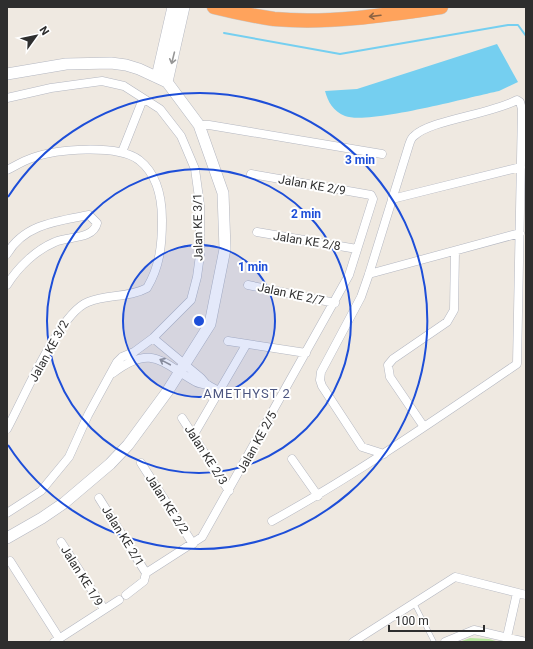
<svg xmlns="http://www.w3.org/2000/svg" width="533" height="649" viewBox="0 0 533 649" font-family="Roboto,sans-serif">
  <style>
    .green { fill: #b6e59e }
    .water { fill: #75cff0 }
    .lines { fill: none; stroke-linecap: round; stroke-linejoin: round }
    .stream { stroke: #75cff0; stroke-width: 2 }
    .lane-casing { stroke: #b4b7c1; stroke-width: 5 }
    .street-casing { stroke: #b4b7c1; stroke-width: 9 }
    .secondary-casing { stroke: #b4b7c1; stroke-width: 12 }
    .highway-casing { stroke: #c9c9c9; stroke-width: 15 }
    .lane { stroke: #fff; stroke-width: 4 }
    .street { stroke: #fff; stroke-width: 8 }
    .secondary { stroke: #fff; stroke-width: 11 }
    .highway { stroke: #ffa35c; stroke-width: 14 }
    .oneway { stroke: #8c6343 }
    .oneway2 { stroke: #969696 }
    .ring { fill: none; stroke: #1d4ed8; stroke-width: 2 }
    .labels { text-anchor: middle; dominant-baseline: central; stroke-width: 4; stroke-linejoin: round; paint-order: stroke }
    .street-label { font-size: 12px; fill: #2e2e2e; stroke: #fff }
    .neighbourhood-label { font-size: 13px; letter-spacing: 1px; fill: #4d5680; stroke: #fff }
    .centre { fill: #1d4ed8; stroke: #fff; stroke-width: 2 }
    .ring-label { font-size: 12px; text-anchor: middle; font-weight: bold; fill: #1d4ed8; stroke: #fff; stroke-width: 4; stroke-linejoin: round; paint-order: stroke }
  </style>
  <rect width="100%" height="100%" fill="#efe9e1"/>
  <!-- green -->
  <path class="green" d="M 470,638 L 489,639 L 499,642 L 459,642 Z"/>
  <!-- water -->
  <path class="water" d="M 497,44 L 518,82 L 499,91 C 470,97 368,125 345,116 C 333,111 328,102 325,91 L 357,89 Z"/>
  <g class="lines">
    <!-- stream -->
    <path class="stream" d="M 224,33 L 340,54 L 508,25 L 518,25 L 526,36"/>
    <!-- lane casing -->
    <g class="lane-casing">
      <path id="lane" d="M 414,603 L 434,642"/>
    </g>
    <!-- street casing -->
    <g class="street-casing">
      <path id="street" d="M 7,98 L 51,88 L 102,81 L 124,86 L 160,109 L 181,136 L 195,169 L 200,205 L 200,255 L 197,277 L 191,300 L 153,338 L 134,352 L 122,357 L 117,362 L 88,415 L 69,457 L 41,491 L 7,513
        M 199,125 L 209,125 L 382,154
        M 122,152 L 143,99
        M 7,170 C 15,166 23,161 32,158 C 56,149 117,144 139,160 C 157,174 162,199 162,220 C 162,245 160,266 147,288 C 129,298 107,294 88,302 C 59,313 23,400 7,429
        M 392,199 L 521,167
        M 257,232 L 357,249
        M 7,254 C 24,224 58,221 89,215 L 97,223 C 93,240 68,236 55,242 C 36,250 18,267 7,285
        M 369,274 L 520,233
        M 248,285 L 335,303
        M 153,338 L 201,378 L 207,385
        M 228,341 L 306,353
        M 113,373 C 152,343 162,363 196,382 C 199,384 204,384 208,385 C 211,387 215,389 218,391
        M 182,418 L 229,491
        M 424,427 L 390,377 L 388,365 L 393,359 L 447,322 L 454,310 L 455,251
        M 193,436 L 246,345
        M 292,459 L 318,496
        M 141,463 L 193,544
        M 99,498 L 146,573
        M 272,521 C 357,474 436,419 517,364 L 522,109 L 520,102 L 517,100 C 492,114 430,120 414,136 C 411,138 410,142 409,145 L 369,274 L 361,297 L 321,372 L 320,380 L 322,386 L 362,447 L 384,454
        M 61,542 L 104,609
        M 10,561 L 59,638
        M 146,573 L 202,537 L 349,275 L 373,199 L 371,195 L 251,174
        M 126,595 L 144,581 L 146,573
        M 507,637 L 517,593
        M 54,642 L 119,600
        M 353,642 L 455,577 L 526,595
        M 445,642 L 474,630 L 526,642"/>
    </g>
    <!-- secondary casing -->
    <g class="secondary-casing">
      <path id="secondary" d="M 7,74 L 66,64 L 111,63 L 126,65 L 139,69 L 167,82 L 199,125 L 223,193 L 225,249 L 210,324 L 167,392 L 128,445 L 110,464 L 64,503 L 42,518 L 7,538
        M 157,77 L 173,7
        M 167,82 L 184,7"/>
    </g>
    <!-- highway casing -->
    <g class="highway-casing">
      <path id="highway" d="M 214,7 C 234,12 254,16 274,19 C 329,24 387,15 441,7"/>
    </g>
    <!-- lane -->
    <use href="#lane" class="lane"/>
    <!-- street -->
    <use href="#street" class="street"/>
    <!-- secondary -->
    <use href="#secondary" class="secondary"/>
    <!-- highway -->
    <use href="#highway" class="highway"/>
  </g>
  <!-- one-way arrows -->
  <defs><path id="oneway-shaft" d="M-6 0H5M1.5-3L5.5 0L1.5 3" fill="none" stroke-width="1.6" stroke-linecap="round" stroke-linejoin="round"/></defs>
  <use class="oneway" href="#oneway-shaft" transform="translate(375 16) rotate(173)"/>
  <g class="oneway2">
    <use href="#oneway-shaft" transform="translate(173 58) rotate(104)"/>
    <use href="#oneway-shaft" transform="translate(165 362) rotate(-152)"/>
  </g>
  <!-- distance rings -->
  <circle cx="199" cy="321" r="76" fill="#1d4ed8" fill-opacity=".12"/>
  <g class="ring">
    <circle cx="199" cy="321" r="76"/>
    <circle cx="199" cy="321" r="152"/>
    <path d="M8 197A228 228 0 1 1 8 445"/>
  </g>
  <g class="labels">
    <!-- street labels -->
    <g class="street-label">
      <text transform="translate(312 185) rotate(10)">Jalan KE 2/9</text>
      <text transform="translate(198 227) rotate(-91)">Jalan KE 3/1</text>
      <text transform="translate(307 241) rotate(9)">Jalan KE 2/8</text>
      <text transform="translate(291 294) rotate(12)">Jalan KE 2/7</text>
      <text transform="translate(49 351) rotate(-61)">Jalan KE 3/2</text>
      <text transform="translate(257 442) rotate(-61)">Jalan KE 2/5</text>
      <text transform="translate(206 455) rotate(57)">Jalan KE 2/3</text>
      <text transform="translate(167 504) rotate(57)">Jalan KE 2/2</text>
      <text transform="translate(123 536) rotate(58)">Jalan KE 2/1</text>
      <text transform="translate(82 576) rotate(58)">Jalan KE 1/9</text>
    </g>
    <!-- neighbourhood labels -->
    <g class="neighbourhood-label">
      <text x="247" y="393">AMETHYST 2</text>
    </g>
  </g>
  <circle cx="199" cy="321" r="6" class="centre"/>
  <g class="ring-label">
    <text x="360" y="164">3 min</text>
    <text x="306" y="218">2 min</text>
    <text x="253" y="271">1 min</text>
  </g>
  <!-- border -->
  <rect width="533" height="649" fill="none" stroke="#2e2e2e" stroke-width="16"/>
  <!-- north arrow -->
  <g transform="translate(36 36) rotate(57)" stroke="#ffffff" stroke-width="3" paint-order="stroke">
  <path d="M0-3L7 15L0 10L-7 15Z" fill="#2e2e2e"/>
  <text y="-6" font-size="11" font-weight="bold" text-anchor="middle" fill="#2e2e2e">N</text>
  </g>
  <!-- scale -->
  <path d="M389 625v6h95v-6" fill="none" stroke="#2e2e2e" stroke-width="2"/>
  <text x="395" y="625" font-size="12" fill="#2e2e2e" stroke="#ffffff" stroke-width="3" paint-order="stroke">100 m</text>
</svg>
